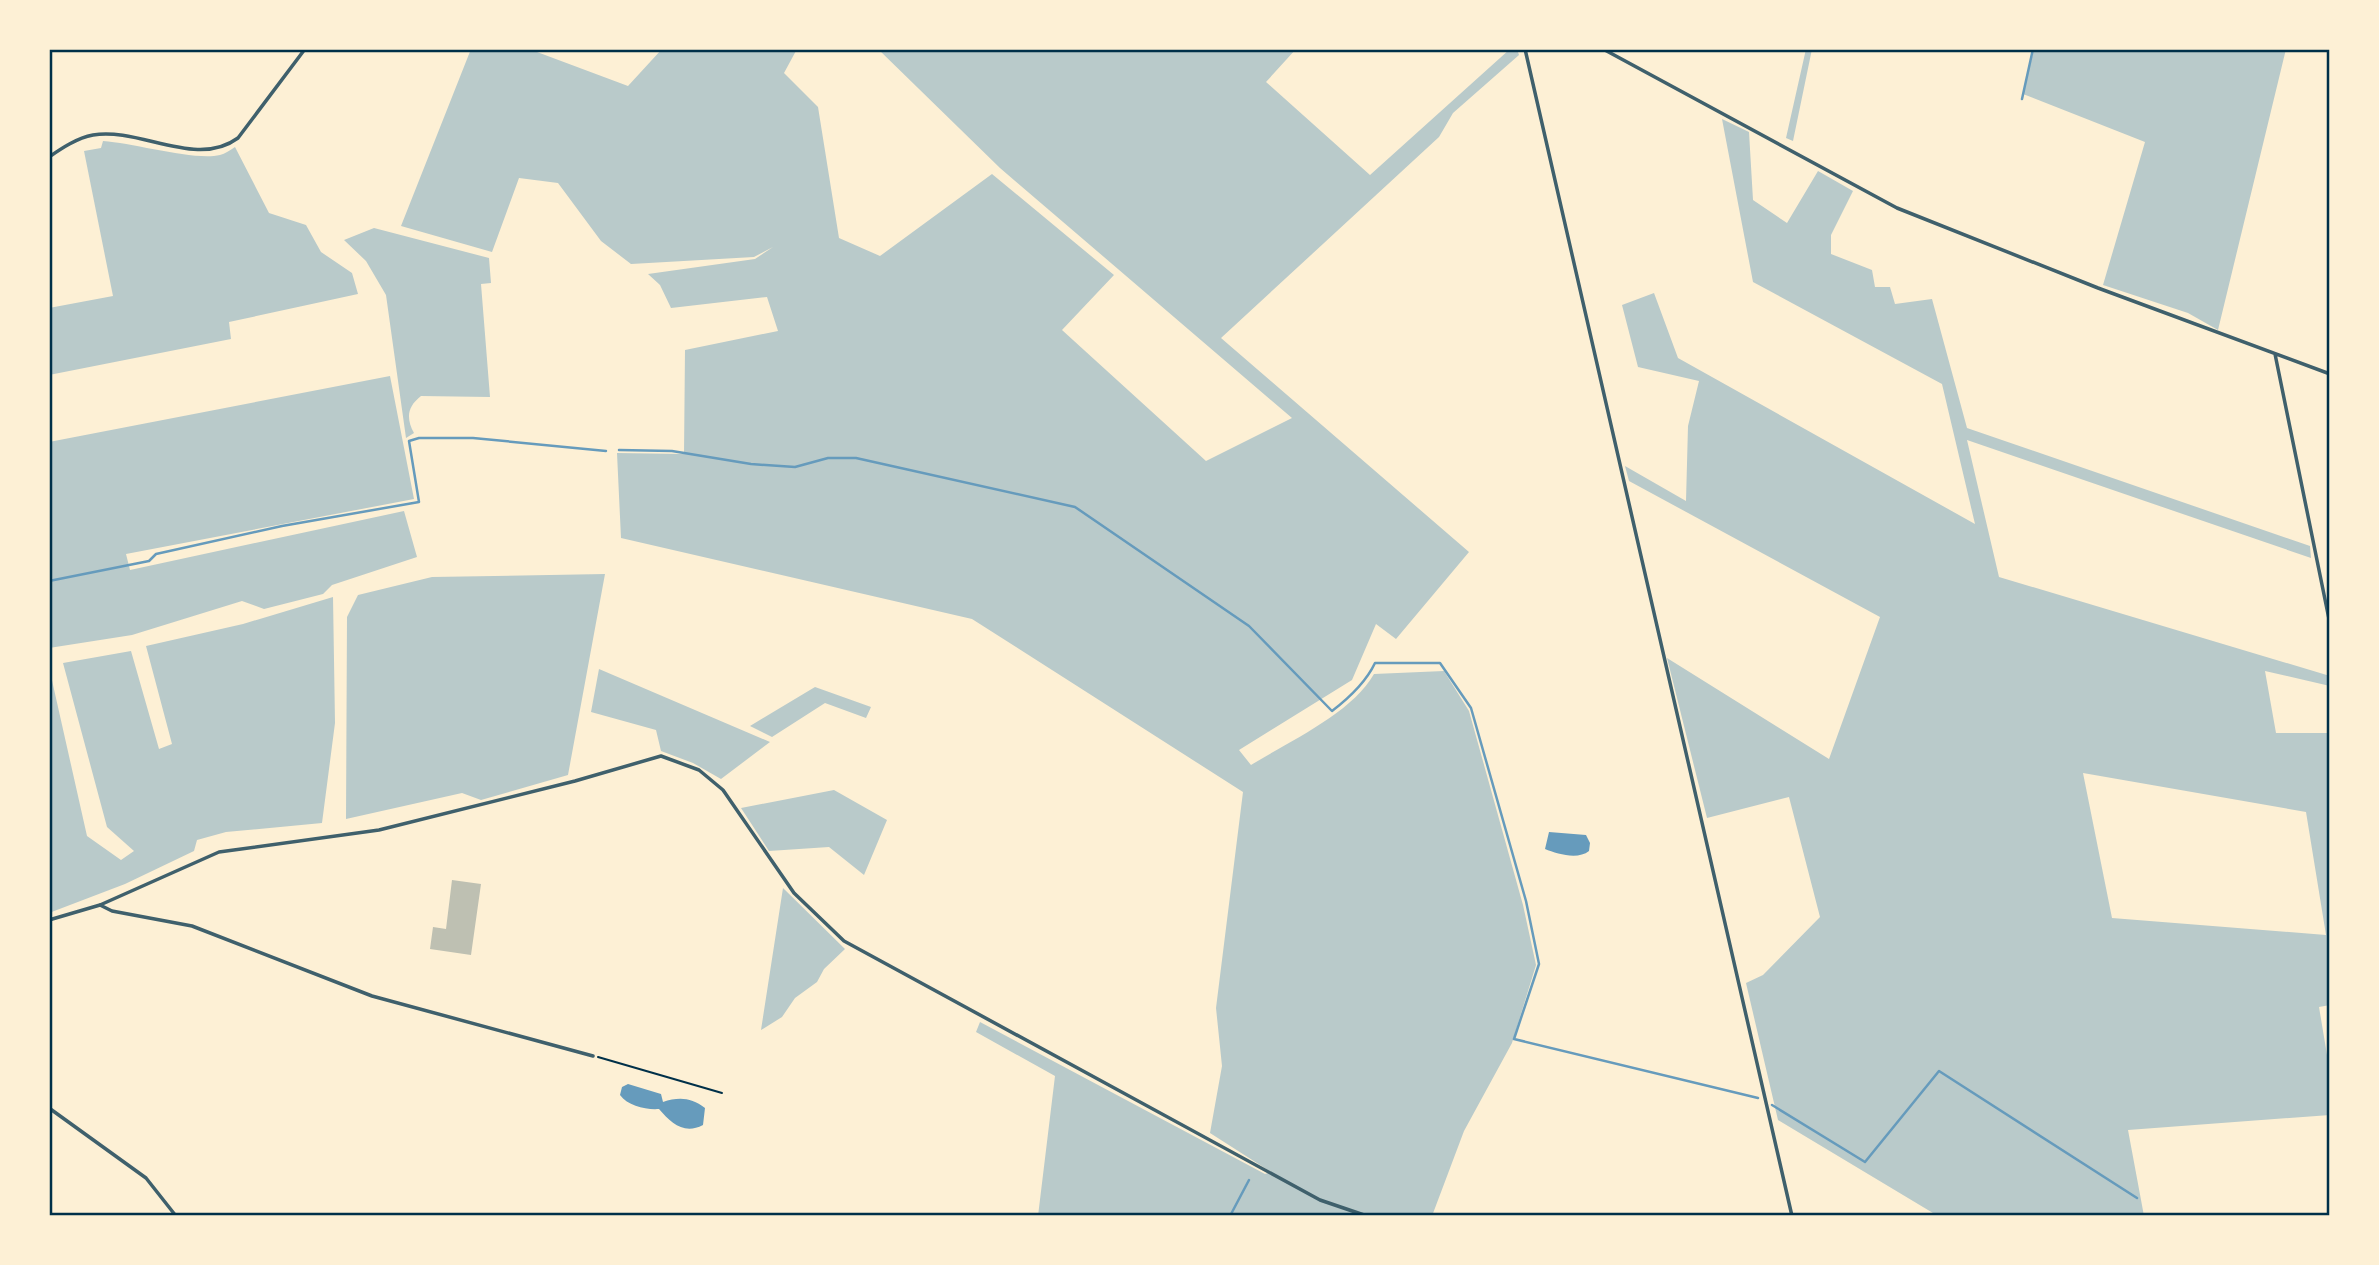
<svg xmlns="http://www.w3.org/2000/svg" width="2379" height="1265" viewBox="0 0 2379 1265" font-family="'Source Sans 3',sans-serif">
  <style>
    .green { fill: #b9caca; fill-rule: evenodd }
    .water { fill: #669bbc }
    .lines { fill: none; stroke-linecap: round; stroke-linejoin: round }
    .stream { stroke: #669bbc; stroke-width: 2.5 }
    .building { fill: #bec0b2 }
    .path { stroke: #003049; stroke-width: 2 }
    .minor { stroke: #3f606c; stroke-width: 3.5 }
    .neatline { fill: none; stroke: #003049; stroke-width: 2.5 }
  </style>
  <rect width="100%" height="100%" fill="#fdf0d5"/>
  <!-- green -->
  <path class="green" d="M 471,49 L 529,49 L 628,86 L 662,49 L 797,49 L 784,73 L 818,107 L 839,238 L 880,256 L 992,174 L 1114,275 L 1062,330 L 1206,461 L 1292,418 L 1000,168 L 878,49 L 1161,49 L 1172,52 L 1176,49 L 1296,49 L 1266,82 L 1370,175 L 1510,49 L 1517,49 L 1519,55 L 1453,113 L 1439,137 L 1221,338 L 1469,552 L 1396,639 L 1376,624 L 1352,680 L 1239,750 L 1251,765 C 1290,741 1352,713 1374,674 L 1444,671 L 1469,711 L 1523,905 L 1536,965 L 1512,1043 L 1464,1131 L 1432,1216 L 1038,1216 L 1055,1076 L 976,1032 L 980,1022 L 1265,1174 L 1271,1172 L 1210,1133 L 1222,1066 L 1216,1008 L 1243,792 L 972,619 L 621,538 L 617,453 L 684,454 L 685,350 L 778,331 L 767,297 L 671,308 L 660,285 L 648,274 L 755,259 L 773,247 L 754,257 L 631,264 L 601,241 L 558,183 L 519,178 L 492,252 L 401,226 Z
    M 1806,49 L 1812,49 L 1793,141 L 1786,138 Z
    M 2034,49 L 2286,49 L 2218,330 L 2188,313 L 2103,285 L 2145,142 L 2023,94 Z
    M 1722,119 L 1749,132 L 1753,200 L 1787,223 L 1818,171 L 1853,191 L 1831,235 L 1831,254 L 1872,270 L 1875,287 L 1890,287 L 1895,304 L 1932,299 L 1967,428 L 2310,546 L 2311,558 L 1967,440 L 1999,577 L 2330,676 L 2330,686 L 2265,671 L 2276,733 L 2330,733 L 2330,1005 L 2319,1007 L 2330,1073 L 2330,1115 L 2128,1130 L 2144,1216 L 1938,1216 L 1778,1120 L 1746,983 L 1763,975 L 1820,917 L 1789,797 L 1707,818 L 1667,658 L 1829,759 L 1880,617 L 1629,481 L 1625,466 L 1686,501 L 1688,426 L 1699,381 L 1638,367 L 1622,305 L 1654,293 L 1678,358 L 1975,524 L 1942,384 L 1753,282 ZM 2083,773 L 2306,812 L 2326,935 L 2112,918 Z
    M 103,141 C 134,143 194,161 220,155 C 225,154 230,150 235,147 L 269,213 L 306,225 L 321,252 L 352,273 L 358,294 L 229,322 L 231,339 L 49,375 L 49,308 L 113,296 L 84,151 L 101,148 Z
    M 374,228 L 489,258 L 491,283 L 481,284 L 490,397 L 421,396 C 407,407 406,418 414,433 L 406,438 L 386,295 L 366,261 L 344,240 Z
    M 390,376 L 414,499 L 126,554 L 130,570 L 404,511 L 417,557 L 332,585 L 323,594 L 264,609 L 242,601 L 132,635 L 49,648 L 49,442 Z
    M 605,574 L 568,775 L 481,800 L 462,793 L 346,819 L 347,617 L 358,595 L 432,577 Z
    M 333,597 L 335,723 L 322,823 L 226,832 L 197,840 L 194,851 L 125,884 L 49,913 L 49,667 L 87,836 L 121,860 L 134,851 L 107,827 L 63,663 L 131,651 L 159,749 L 172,744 L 146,646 L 243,624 Z
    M 599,669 L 770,742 L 721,779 L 693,763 L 661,751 L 656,730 L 591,712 Z
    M 815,687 L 871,707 L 866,718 L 825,703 L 772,737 L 750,726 Z
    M 834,790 L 887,820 L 864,875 L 829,847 L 769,851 L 741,808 Z
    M 783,888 L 845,949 L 824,969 L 817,982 L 795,998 L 782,1017 L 761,1030 Z"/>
  <!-- water -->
  <path class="water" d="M 1549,832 L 1586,835 L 1590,843 L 1589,851 C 1578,860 1557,854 1545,849 Z
    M 628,1084 L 661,1094 L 663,1102 C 678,1097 691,1097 705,1108 L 703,1125 C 684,1135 671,1123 659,1109 C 646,1110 628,1106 620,1095 L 622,1087 Z"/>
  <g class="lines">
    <!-- stream -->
    <path class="stream" d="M 2022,99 L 2033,49
      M 619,450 L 672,451 L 751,464 L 795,467 L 828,458 L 856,458 L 1075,507 L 1249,626 L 1332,711 C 1349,698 1366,682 1375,663 L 1440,663 L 1471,708 L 1526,901 L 1539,964 L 1514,1039 L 1758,1098
      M 49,581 L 149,561 L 156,554 L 282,526 L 419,502 L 409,441 L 419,438 L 473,438 L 606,451
      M 1772,1105 L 1865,1162 L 1939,1071 L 2137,1198
      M 1230,1216 L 1249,1180"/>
  </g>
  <!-- building -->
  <path class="building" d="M 452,880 L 481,884 L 471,955 L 430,949 L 433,927 L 446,929 Z"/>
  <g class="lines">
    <!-- path -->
    <path class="path" d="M 598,1057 L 722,1093"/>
    <!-- minor -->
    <path class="minor" d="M 1525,49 L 1792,1216
      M 1603,49 L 1897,208 L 2098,288 L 2330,374
      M 49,157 C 62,148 77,138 93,135 C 140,127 196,169 238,138 L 305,49
      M 2275,354 L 2330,624
      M 100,905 L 112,911 L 192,926 L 372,996 L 593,1056
      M 49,920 L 100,905 L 219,852 L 379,830 L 575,781 L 661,756 L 699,770 L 723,790 L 794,893 L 844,941 L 1320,1200 L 1367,1216
      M 49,1108 L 146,1178 L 176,1216"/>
  </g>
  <!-- border -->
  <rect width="2379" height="1265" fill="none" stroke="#fdf0d5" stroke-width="102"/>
  <rect x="51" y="51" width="2277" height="1163" class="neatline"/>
</svg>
